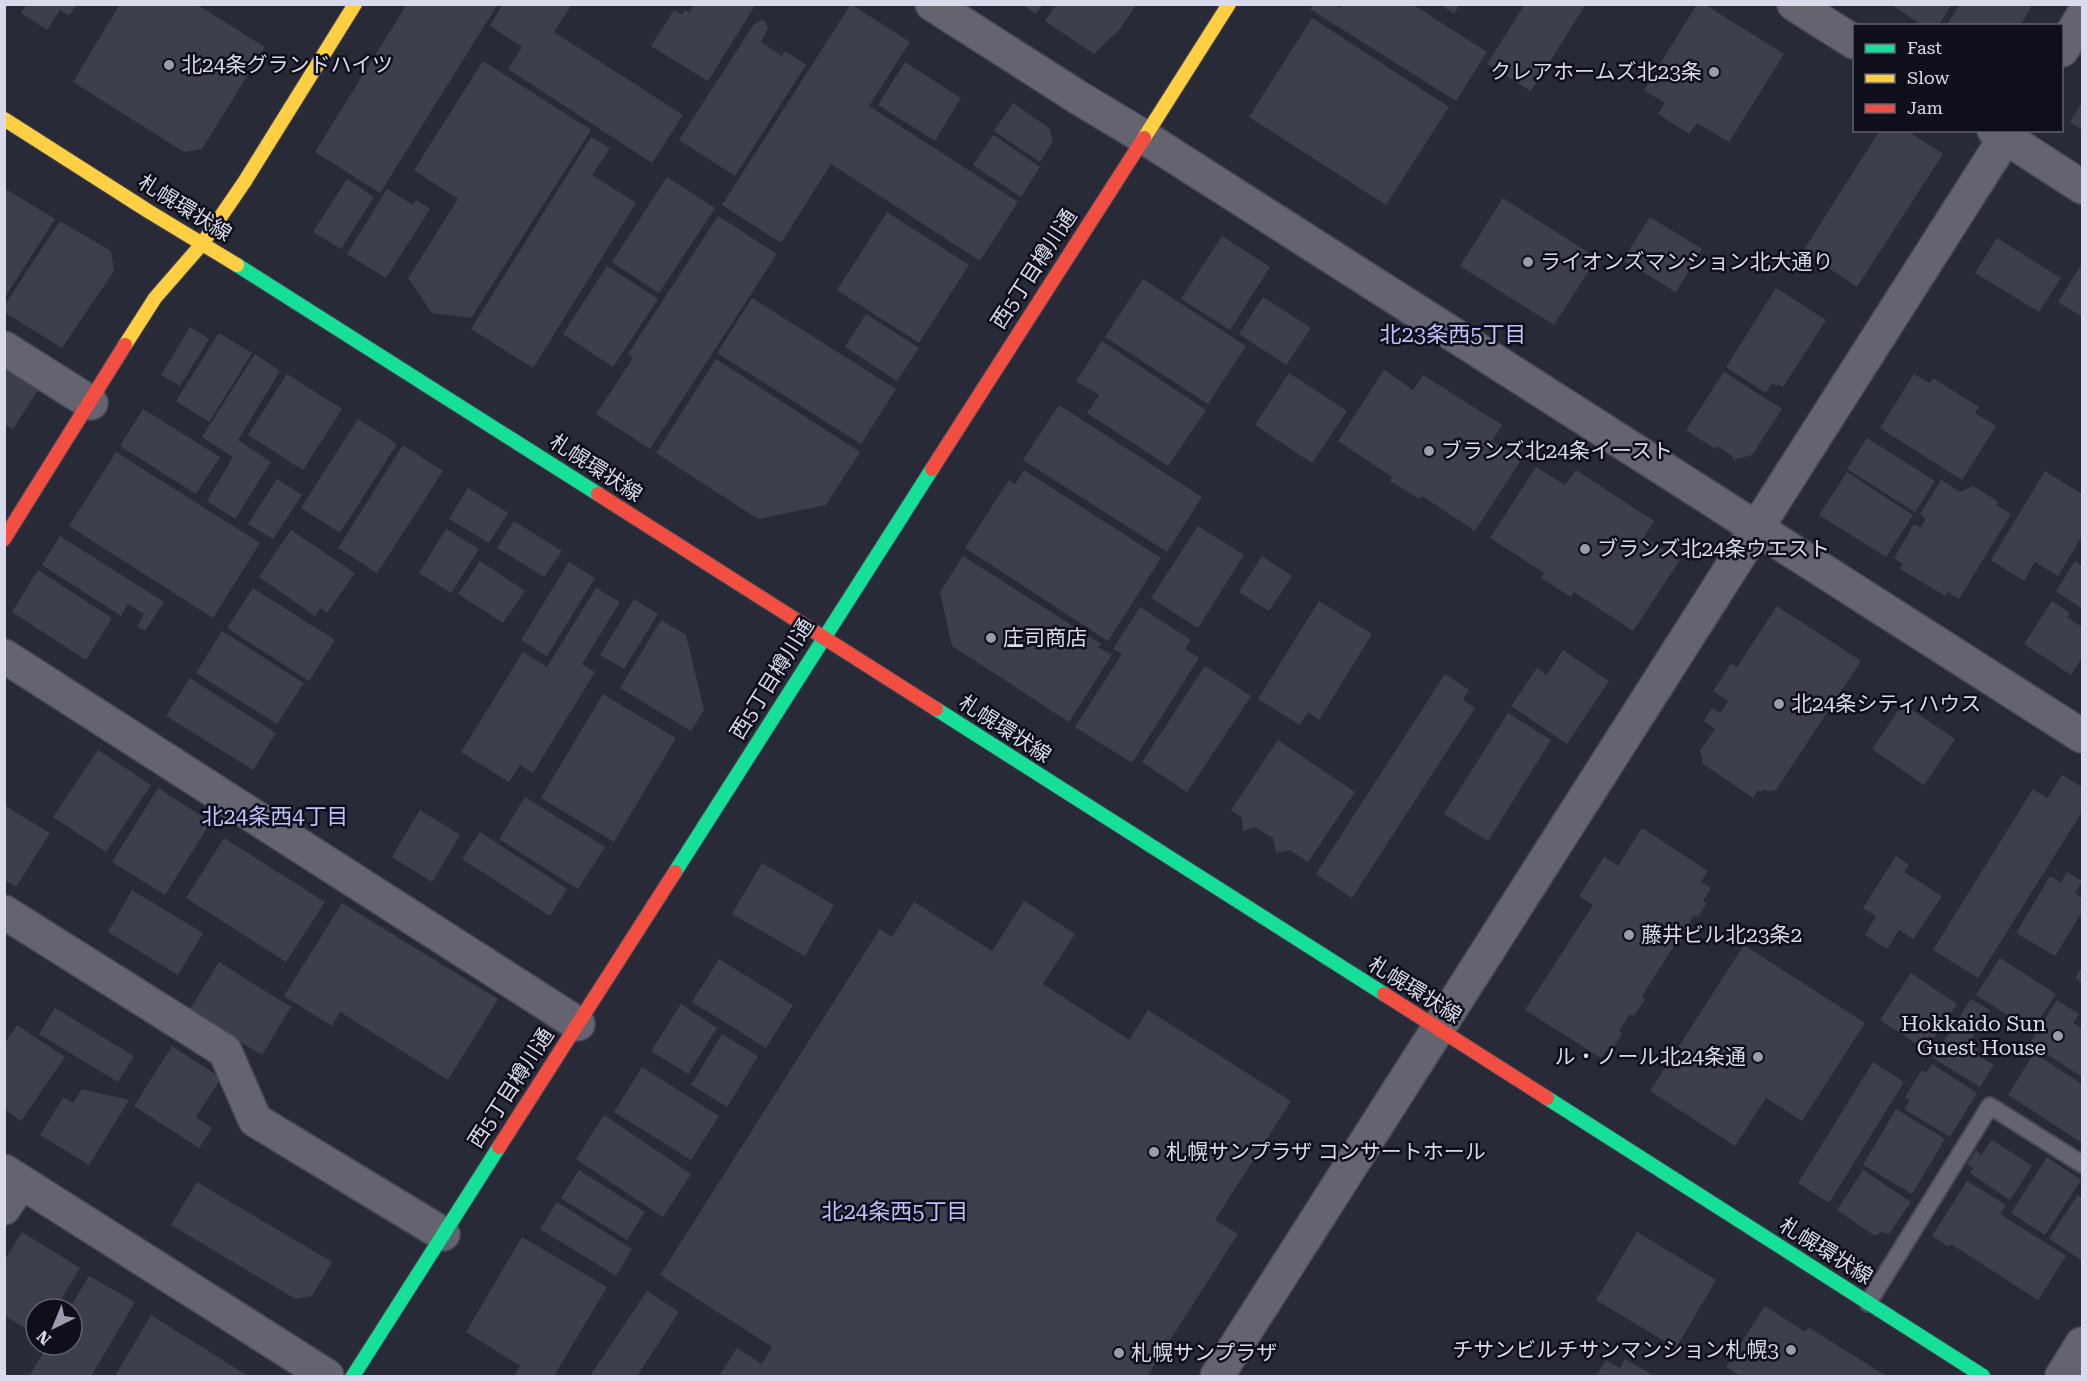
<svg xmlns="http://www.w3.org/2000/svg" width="2087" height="1381" viewBox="0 0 2087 1381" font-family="'Roboto Serif','Noto Sans JP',serif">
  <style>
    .building { fill: #3e3f4c }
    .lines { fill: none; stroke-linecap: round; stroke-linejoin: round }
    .lane-casing { stroke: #464854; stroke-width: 20 }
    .street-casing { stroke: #464854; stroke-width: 36 }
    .fast-casing { stroke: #464854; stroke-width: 16 }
    .slow-casing { stroke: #464854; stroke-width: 16 }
    .jam-casing { stroke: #464854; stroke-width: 16 }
    .lane { stroke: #63646f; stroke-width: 16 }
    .street { stroke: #63646f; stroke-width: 33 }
    .fast { stroke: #16e098; stroke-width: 14 }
    .slow { stroke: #ffcf43; stroke-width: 14 }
    .jam { stroke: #f24e42; stroke-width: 14 }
    .poi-dot { fill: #9b9dae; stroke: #0e0f1a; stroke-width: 2 }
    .labels { text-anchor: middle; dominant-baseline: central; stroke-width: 5; stroke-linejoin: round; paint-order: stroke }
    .poi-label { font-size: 21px; fill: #d9dbed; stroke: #0e0f1a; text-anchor: start }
    .street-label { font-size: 21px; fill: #d9dbed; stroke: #0e0f1a }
    .neighbourhood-label { font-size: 22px; fill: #bdc2fb; stroke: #0e0f1a }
  </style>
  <rect width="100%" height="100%" fill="#292a38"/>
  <!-- building -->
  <path class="building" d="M 27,4 L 77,4 L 69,16 L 60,10 L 47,30 L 21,13 Z
    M 120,4 L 196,4 L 265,47 L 202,149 L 184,152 L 73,82 Z
    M 407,4 L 498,4 L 380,193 L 315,152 Z
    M 503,4 L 572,4 L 554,32 L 683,115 L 652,163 L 508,69 L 522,47 L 490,26 Z
    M 695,4 L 756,4 L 708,81 L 651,46 L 674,10 L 682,15 L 685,10 L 689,13 Z
    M 851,4 L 910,42 L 869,106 L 1018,202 L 980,261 L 831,164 L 781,243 L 722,205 Z
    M 1022,4 L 1043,4 L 1036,14 Z
    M 1342,4 L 1412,4 L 1487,52 L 1456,101 L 1310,9 L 1313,5 L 1334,5 L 1340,8 Z
    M 1440,4 L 1460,4 L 1454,14 Z
    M 1525,4 L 1586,4 L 1531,91 L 1487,64 Z
    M 1697,4 L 1704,4 L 1784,54 L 1729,142 L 1697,123 L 1689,134 L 1658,114 L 1665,103 L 1644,90 Z
    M 1890,4 L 1952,4 L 1938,26 L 1923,26 Z
    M 1960,4 L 2027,4 L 2031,7 L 2020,26 L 1946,26 Z
    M 1056,5 L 1136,5 L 1120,29 L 1094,54 L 1045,21 Z
    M 1312,18 L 1449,107 L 1386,205 L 1249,117 Z
    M 761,20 L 765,21 L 768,28 L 761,42 L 782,56 L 785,51 L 806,65 L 735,176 L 679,140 L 754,24 Z
    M 483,61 L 591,130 L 471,318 L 432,313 L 408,278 L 458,199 L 414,170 Z
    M 905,62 L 961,98 L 935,141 L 878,105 Z
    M 2082,102 L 2082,130 L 2070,122 Z
    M 1013,103 L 1049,128 L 1053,141 L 1040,162 L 994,131 Z
    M 1880,130 L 1906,130 L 1943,154 L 1857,287 L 1803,251 Z
    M 993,135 L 1040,167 L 1021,197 L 973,165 Z
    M 591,137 L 610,148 L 592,175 L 636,203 L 533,368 L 471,329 Z
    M 667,177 L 715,208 L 659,293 L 612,262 Z
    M 347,179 L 374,197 L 341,249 L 313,232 Z
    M 4,188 L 55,219 L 4,299 Z
    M 387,189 L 413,205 L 416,200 L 430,209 L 386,278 L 347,254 Z
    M 1503,198 L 1597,258 L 1554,325 L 1460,266 Z
    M 887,212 L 969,265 L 919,343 L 837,290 Z
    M 718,216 L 777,254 L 650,449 L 596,414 L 633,358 L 628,354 Z
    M 1650,217 L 1702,249 L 1676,292 L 1623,260 Z
    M 60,221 L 111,251 L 114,271 L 62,348 L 4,312 L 4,306 Z
    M 1222,236 L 1270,267 L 1230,330 L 1181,299 Z
    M 1997,238 L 2061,278 L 2039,312 L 1975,273 Z
    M 2082,263 L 2082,317 L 2058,302 Z
    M 607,266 L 658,299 L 613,367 L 563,334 Z
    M 1143,279 L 1246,346 L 1208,404 L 1105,337 Z
    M 1776,288 L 1826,320 L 1783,387 L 1778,384 L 1776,386 L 1772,383 L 1766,393 L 1726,367 Z
    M 1263,297 L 1311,328 L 1286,365 L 1239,334 Z
    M 752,298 L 896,389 L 861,444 L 717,353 Z
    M 866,314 L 919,348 L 897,381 L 845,347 Z
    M 190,327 L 209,339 L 180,386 L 161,375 Z
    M 219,333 L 252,353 L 209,422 L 176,401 Z
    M 1102,341 L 1206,410 L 1168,466 L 1087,413 L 1099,395 L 1076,381 Z
    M 255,354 L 280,371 L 238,440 L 271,462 L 235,519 L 207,501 L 233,457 L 202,437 Z
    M 716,359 L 860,452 L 826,505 L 758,519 L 656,453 Z
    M 4,365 L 40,387 L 13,429 L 4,424 Z
    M 1384,370 L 1413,390 L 1423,375 L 1502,425 L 1492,441 L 1521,460 L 1475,531 L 1422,496 L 1419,499 L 1390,481 L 1392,477 L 1338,441 Z
    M 1724,372 L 1782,409 L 1752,455 L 1733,460 L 1732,456 L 1717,446 L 1715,449 L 1686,430 Z
    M 1289,373 L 1347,411 L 1312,463 L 1255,425 Z
    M 287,374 L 342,409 L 303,470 L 248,435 Z
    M 1914,374 L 1930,383 L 1933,378 L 1979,407 L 1975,413 L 1996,426 L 1962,480 L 1880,428 Z
    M 1059,405 L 1202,497 L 1167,552 L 1023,460 Z
    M 143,409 L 220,457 L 196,494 L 120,446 Z
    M 358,419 L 397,444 L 340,533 L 301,508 Z
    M 1867,438 L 1935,481 L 1915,512 L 1847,469 Z
    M 403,445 L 443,471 L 377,573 L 338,548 Z
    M 116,452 L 260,543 L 213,618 L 69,526 Z
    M 1536,467 L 1565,485 L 1576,470 L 1654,521 L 1644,537 L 1680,560 L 1633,631 L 1574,592 L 1571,597 L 1541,578 L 1544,573 L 1490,538 Z
    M 1024,470 L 1161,558 L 1108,641 L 965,548 L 1009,480 L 1015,484 Z
    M 2045,471 L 2082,494 L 2082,536 L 2058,576 L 2035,562 L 2024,581 L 1991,560 Z
    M 1847,472 L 1913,515 L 1886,557 L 1819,515 Z
    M 277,479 L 302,495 L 273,539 L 248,524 Z
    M 1941,480 L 1960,492 L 1973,486 L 1999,502 L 1996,505 L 2011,514 L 1959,599 L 1948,592 L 1945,596 L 1900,569 L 1903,564 L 1894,558 L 1914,524 L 1920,528 L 1926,519 L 1920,514 Z
    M 468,488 L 508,513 L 489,543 L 449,519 Z
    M 514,521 L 562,551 L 544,577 L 497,548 Z
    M 1198,526 L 1244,555 L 1198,628 L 1151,598 Z
    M 446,529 L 479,549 L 451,593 L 419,573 Z
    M 291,530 L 355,573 L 327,613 L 320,608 L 315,616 L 259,577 Z
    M 60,536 L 164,602 L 145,631 L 137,627 L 144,614 L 128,604 L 121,616 L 42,565 Z
    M 963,556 L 1101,644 L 1098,647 L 1112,655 L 1069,722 L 952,646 L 940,592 Z
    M 1262,556 L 1292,576 L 1269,611 L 1239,592 Z
    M 480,561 L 525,591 L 503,623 L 458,594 Z
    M 2075,561 L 2082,566 L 2082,609 L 2056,591 Z
    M 569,562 L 595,578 L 547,656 L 521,640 Z
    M 38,570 L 112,618 L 86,660 L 12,612 Z
    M 253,588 L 335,640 L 309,681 L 227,628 Z
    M 596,588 L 620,602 L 582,664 L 595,672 L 533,773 L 520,765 L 509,782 L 461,752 L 523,652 L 547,667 Z
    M 634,599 L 658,614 L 624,669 L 600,655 Z
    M 1319,601 L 1372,634 L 1319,720 L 1308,712 L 1300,725 L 1258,699 Z
    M 2052,601 L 2070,613 L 2067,617 L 2082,627 L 2082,658 L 2071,675 L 2024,644 Z
    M 1777,606 L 1861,661 L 1776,790 L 1767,791 L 1764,789 L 1762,792 L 1758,790 L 1753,798 L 1703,764 L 1700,751 L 1715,729 L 1704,721 L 1712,708 L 1720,713 L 1728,701 L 1713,691 L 1731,664 L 1737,667 Z
    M 1140,607 L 1191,640 L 1185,649 L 1199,658 L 1132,763 L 1075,727 L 1122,654 L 1113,649 Z
    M 661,620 L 686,635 L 704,710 L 691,731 L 620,688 Z
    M 222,631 L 304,683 L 277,724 L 196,673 Z
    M 1563,650 L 1609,681 L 1567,744 L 1511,706 L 1537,668 L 1547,675 Z
    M 1205,666 L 1251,696 L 1187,792 L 1142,762 Z
    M 1445,674 L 1469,690 L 1463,700 L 1475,708 L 1352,898 L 1316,874 Z
    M 190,678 L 276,733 L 253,770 L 166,716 Z
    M 603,694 L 676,738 L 614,842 L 541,798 Z
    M 1903,704 L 1955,739 L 1924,785 L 1872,749 Z
    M 1508,713 L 1551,740 L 1488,841 L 1444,814 Z
    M 1278,740 L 1355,792 L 1308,862 L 1290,850 L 1276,853 L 1273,838 L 1255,827 L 1243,831 L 1242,818 L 1231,810 Z
    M 98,750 L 151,785 L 106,852 L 53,817 Z
    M 2062,775 L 2082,787 L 2082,812 L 1978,978 L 1933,950 L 2033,789 L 2047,798 Z
    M 158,788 L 211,822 L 165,895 L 112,862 Z
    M 525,797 L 605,847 L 578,889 L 499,839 Z
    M 4,805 L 50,833 L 16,887 L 4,880 Z
    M 420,810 L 460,835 L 432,882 L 392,857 Z
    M 1642,828 L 1708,871 L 1701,882 L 1711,888 L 1703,901 L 1707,903 L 1698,917 L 1694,915 L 1688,925 L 1691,926 L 1678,946 L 1675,944 L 1642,996 L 1645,999 L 1634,1016 L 1630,1014 L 1619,1031 L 1622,1034 L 1611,1051 L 1608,1049 L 1601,1058 L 1525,1010 L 1593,905 L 1579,896 L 1604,857 L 1618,866 Z
    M 480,832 L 567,889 L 550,916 L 462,859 Z
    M 224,838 L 325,902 L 286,962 L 186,898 Z
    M 1896,856 L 1909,865 L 1904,872 L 1942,896 L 1913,939 L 1899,930 L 1887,949 L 1865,935 L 1876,916 L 1863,908 Z
    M 762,863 L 834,905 L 805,956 L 732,914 Z
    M 2067,872 L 2082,881 L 2075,893 L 2082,898 L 2082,912 L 2055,956 L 2016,933 L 2050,876 L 2061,883 Z
    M 132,890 L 203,933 L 178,975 L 108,932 Z
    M 1024,901 L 1075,934 L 1043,984 L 1129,1040 L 1148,1010 L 1291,1101 L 1215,1220 L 1238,1234 L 1147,1376 L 719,1376 L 737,1348 L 762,1364 L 772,1347 L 660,1275 L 880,929 L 892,937 L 914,902 L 992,951 Z
    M 342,903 L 498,999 L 448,1080 L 340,1012 L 332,1026 L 284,996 Z
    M 1744,945 L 1865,1023 L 1802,1121 L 1766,1098 L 1735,1146 L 1650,1091 Z
    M 2000,958 L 2056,994 L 2032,1031 L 1976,995 Z
    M 719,959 L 793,1005 L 766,1048 L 692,1002 Z
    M 219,962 L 291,1007 L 262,1055 L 189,1011 Z
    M 2082,967 L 2082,983 L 2075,978 Z
    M 1911,973 L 1957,1004 L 1926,1050 L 1880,1020 Z
    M 1971,999 L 1990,1010 L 1969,1043 L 1978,1049 L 1976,1054 L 1994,1065 L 1980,1087 L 1933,1058 Z
    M 2057,1000 L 2079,1014 L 2073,1023 L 2082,1029 L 2082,1077 L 2030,1043 Z
    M 681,1004 L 717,1028 L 688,1074 L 651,1051 Z
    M 55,1008 L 134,1056 L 118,1082 L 39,1034 Z
    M 17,1025 L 65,1057 L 21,1121 L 4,1109 L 4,1044 Z
    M 722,1034 L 758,1056 L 727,1107 L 691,1085 Z
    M 172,1046 L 221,1078 L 196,1117 L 212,1128 L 199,1148 L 134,1106 Z
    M 2034,1053 L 2082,1084 L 2082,1143 L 2008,1095 Z
    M 1873,1062 L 1904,1082 L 1829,1203 L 1798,1183 Z
    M 1932,1064 L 1977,1093 L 1950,1137 L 1904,1109 L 1910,1100 L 1905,1097 L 1922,1070 L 1926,1073 Z
    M 642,1067 L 719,1116 L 691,1160 L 614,1112 Z
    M 82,1089 L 129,1100 L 89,1165 L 40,1135 L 63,1098 L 73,1103 Z
    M 1896,1109 L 1945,1139 L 1912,1194 L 1863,1165 Z
    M 604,1115 L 691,1174 L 663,1217 L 576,1159 Z
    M 1992,1140 L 2032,1166 L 2010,1200 L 1970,1173 L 1973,1168 L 1967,1164 L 1976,1150 L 1981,1155 Z
    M 2047,1157 L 2081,1180 L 2045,1235 L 2011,1213 Z
    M 579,1170 L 645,1212 L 627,1240 L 561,1198 Z
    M 1863,1170 L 1911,1202 L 1889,1234 L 1881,1232 L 1875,1236 L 1837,1210 Z
    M 1967,1181 L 2006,1205 L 2000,1214 L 2066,1256 L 2038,1300 L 1951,1244 L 1949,1247 L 1932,1236 Z
    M 197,1182 L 332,1262 L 312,1296 L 295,1299 L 171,1225 Z
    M 2078,1195 L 2082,1198 L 2082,1261 L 2049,1238 Z
    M 557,1202 L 632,1249 L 616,1276 L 540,1229 Z
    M 22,1232 L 80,1268 L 55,1309 L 36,1309 L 36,1335 L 4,1315 L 4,1261 Z
    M 1637,1232 L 1716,1280 L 1676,1348 L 1596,1300 Z
    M 522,1237 L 607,1287 L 554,1376 L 514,1376 L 520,1366 L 466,1332 Z
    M 89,1276 L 135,1302 L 91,1376 L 29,1376 L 48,1345 L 72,1345 L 72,1309 L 69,1309 Z
    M 647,1291 L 679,1312 L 637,1376 L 590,1376 Z
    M 1765,1306 L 1805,1332 L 1808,1327 L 1886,1376 L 1740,1376 L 1726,1367 Z
    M 151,1315 L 248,1376 L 115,1376 Z
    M 1625,1359 L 1654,1376 L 1596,1376 L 1606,1360 L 1620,1368 Z"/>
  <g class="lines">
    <!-- lane casing -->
    <g class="lane-casing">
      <path id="lane" d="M 1868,1303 L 1990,1106 L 2082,1164"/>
    </g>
    <!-- street casing -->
    <g class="street-casing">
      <path id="street" d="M 932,4 L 1079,98 L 1144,137 L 2082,736
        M 1794,4 L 1854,42
        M 2062,50 L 2082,17
        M 1994,130 L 2082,187
        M 4,348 L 91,403
        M 4,656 L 578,1024
        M 4,912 L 225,1051 L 255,1120 L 443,1234
        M 4,1171 L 327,1376
        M 4,1208 L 21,1182
        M 1217,1376 L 2010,130
        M 2062,1376 L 2082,1344"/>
    </g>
    <!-- fast casing -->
    <g class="fast-casing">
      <path id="fast" d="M 237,265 L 598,494
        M 936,709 L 1384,994
        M 675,872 L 932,469
        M 1547,1098 L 1983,1376
        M 353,1376 L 499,1147"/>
    </g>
    <!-- slow casing -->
    <g class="slow-casing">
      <path id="slow" d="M 4,119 L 148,211 L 237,265
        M 1144,138 L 1229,4
        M 125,345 L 155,298 L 202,244 L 245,181 L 355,4"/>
    </g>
    <!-- jam casing -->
    <g class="jam-casing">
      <path id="jam" d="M 932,469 L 1144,138
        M 598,494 L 936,709
        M 4,539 L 125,345
        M 1384,994 L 1547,1098
        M 499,1147 L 675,872"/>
    </g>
    <!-- lane -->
    <use href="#lane" class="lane"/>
    <!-- street -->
    <use href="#street" class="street"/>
    <!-- fast -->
    <use href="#fast" class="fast"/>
    <!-- slow -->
    <use href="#slow" class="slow"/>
    <!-- jam -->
    <use href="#jam" class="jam"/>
  </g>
  <!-- markers -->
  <g class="poi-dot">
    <circle cx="169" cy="65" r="6"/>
    <circle cx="1714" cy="72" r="6"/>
    <circle cx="1528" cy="262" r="6"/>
    <circle cx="1429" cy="451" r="6"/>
    <circle cx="1585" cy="549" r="6"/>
    <circle cx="991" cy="638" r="6"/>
    <circle cx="1779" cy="704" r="6"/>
    <circle cx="1629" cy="935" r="6"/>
    <circle cx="2058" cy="1036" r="6"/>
    <circle cx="1758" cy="1057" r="6"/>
    <circle cx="1154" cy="1152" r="6"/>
    <circle cx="1791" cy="1350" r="6"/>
    <circle cx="1119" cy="1353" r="6"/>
  </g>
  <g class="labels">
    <!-- poi labels -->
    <g class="poi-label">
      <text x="181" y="65">北24条グランドハイツ</text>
      <text x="1702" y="72" text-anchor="end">クレアホームズ北23条</text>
      <text x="1540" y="262">ライオンズマンション北大通り</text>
      <text x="1441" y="451">ブランズ北24条イースト</text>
      <text x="1597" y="549">ブランズ北24条ウエスト</text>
      <text x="1003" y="638">庄司商店</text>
      <text x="1791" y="704">北24条シティハウス</text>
      <text x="1641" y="935">藤井ビル北23条2</text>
      <text x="2046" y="1024" text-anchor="end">Hokkaido Sun<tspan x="2046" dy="24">Guest House</tspan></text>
      <text x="1746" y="1057" text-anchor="end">ル・ノール北24条通</text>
      <text x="1166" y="1152">札幌サンプラザ コンサートホール</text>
      <text x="1779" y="1350" text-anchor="end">チサンビルチサンマンション札幌3</text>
      <text x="1131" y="1353">札幌サンプラザ</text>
    </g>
    <!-- street labels -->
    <g class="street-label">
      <text transform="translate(185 208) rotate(32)">札幌環状線</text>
      <text transform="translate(1034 269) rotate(-57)">西5丁目樽川通</text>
      <text transform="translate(596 468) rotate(33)">札幌環状線</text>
      <text transform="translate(772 679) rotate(-58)">西5丁目樽川通</text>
      <text transform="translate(1005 729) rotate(33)">札幌環状線</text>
      <text transform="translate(1415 990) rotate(32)">札幌環状線</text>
      <text transform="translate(511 1088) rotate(-57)">西5丁目樽川通</text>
      <text transform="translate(1826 1251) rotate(32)">札幌環状線</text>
    </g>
    <!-- neighbourhood labels -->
    <g class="neighbourhood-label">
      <text x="1453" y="334">北23条西5丁目</text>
      <text x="275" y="816">北24条西4丁目</text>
      <text x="895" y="1211">北24条西5丁目</text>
    </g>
  </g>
  <!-- border -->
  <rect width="2087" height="1381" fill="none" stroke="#d9dbed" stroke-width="12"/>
  <!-- legend -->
  <rect x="1853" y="24" width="210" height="108" fill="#0e0f1a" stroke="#5f616e" stroke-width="1.5"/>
  <rect x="1865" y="44" width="30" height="9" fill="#16e098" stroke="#5f616e" stroke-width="1.5"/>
  <text x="1907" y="54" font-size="18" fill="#d9dbed">Fast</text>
  <rect x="1865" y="74" width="30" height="9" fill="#ffcf43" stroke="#5f616e" stroke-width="1.5"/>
  <text x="1907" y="84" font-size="18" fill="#d9dbed">Slow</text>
  <rect x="1865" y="104" width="30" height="9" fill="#f24e42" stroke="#5f616e" stroke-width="1.5"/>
  <text x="1907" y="114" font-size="18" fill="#d9dbed">Jam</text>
  <!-- north arrow -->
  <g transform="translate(54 1327) rotate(223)"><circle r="28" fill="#0e0f1a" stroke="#5f616e" stroke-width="1.5"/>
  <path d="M0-4.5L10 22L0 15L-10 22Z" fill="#9b9dae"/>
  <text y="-9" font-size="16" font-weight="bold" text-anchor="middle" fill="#d9dbed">N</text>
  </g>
</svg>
